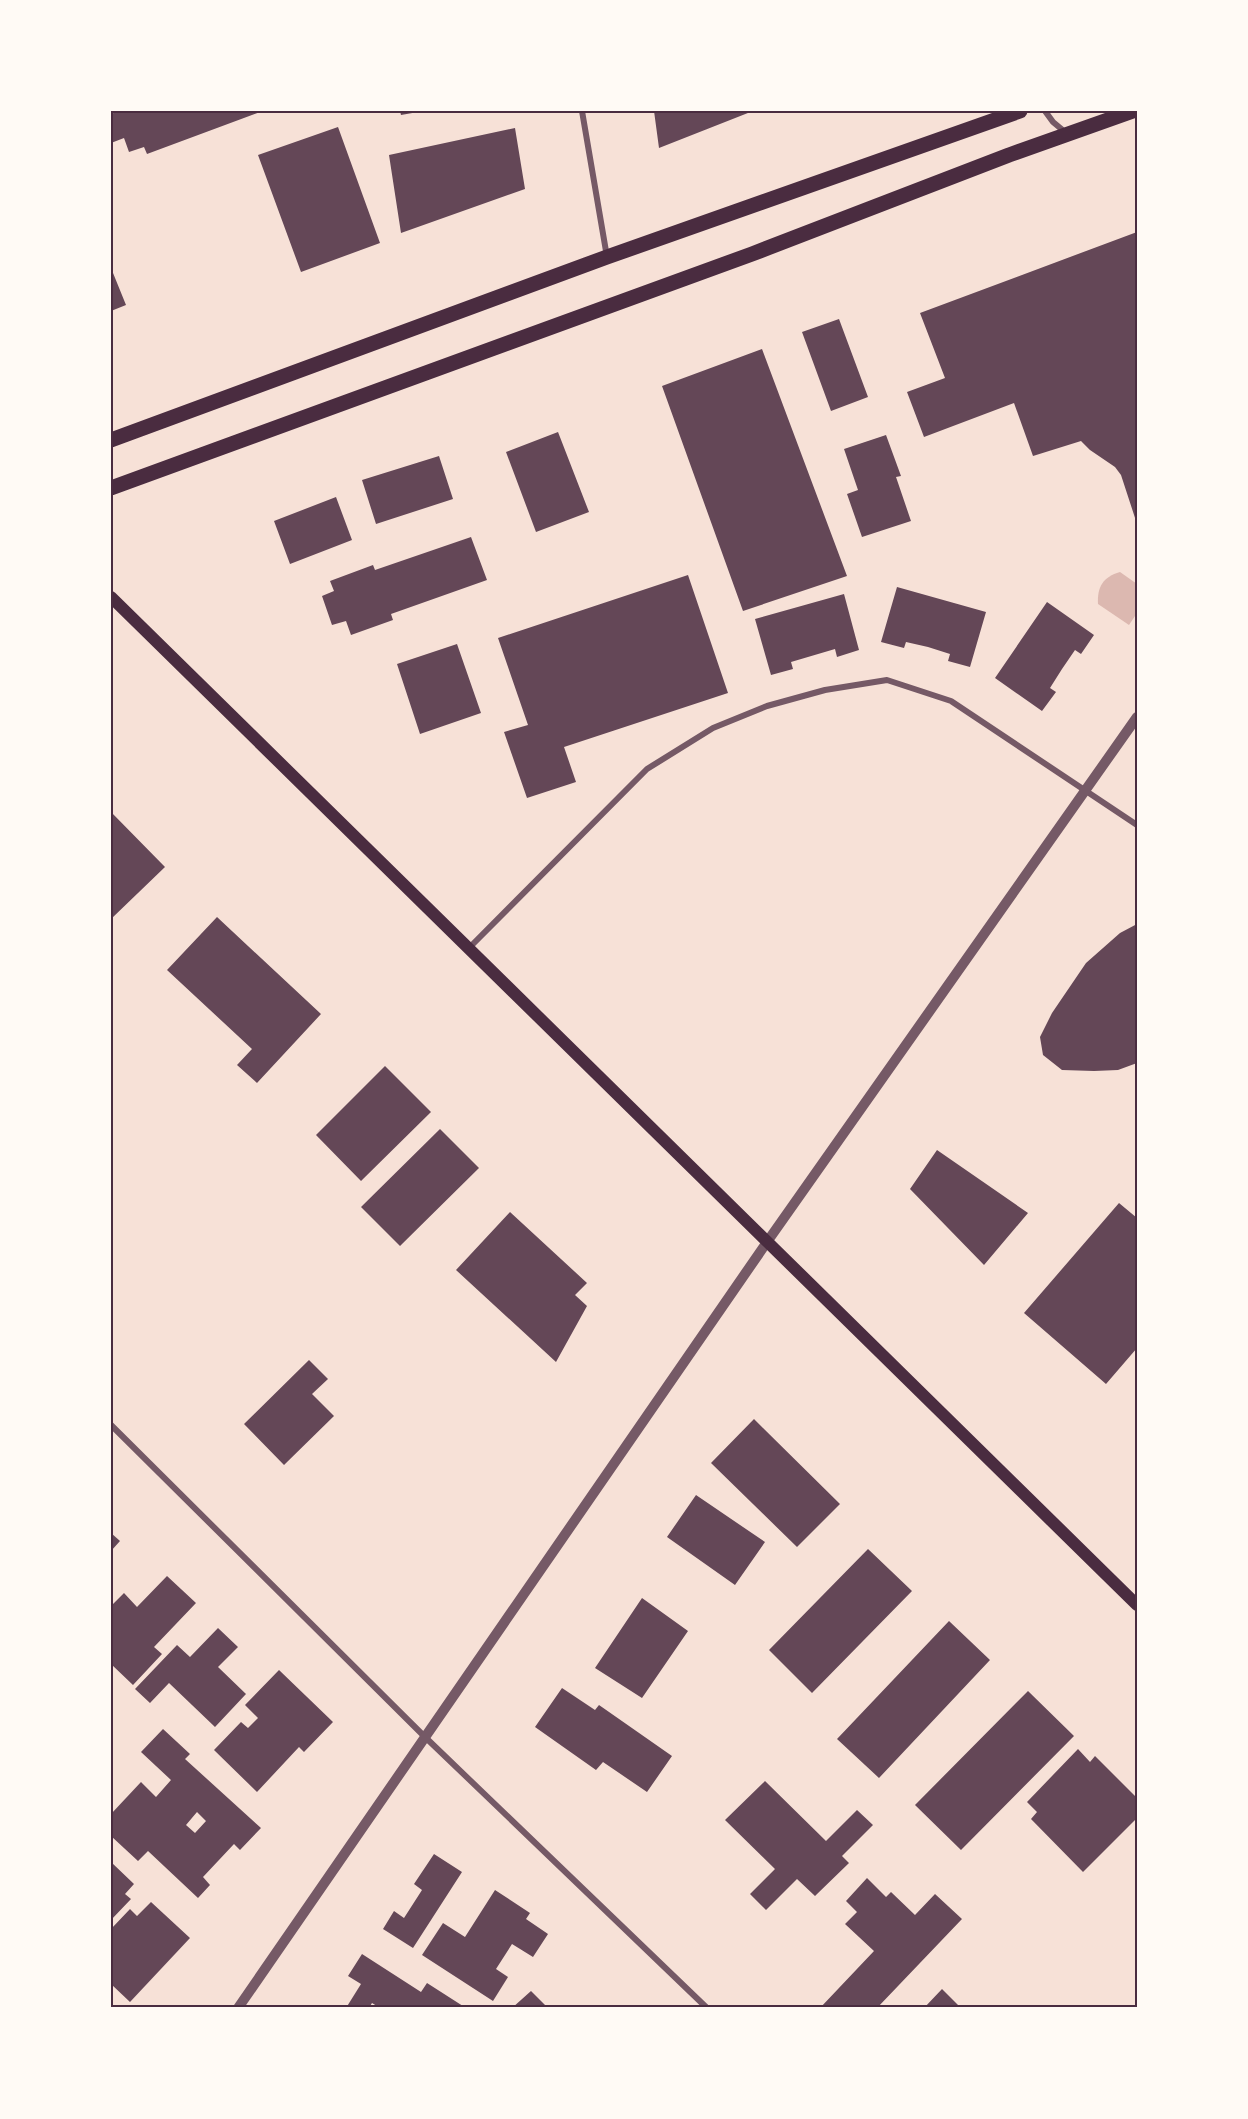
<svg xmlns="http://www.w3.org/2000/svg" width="1248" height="2119" viewBox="0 0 1248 2119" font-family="Helvetica,sans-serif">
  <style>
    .water { fill: #dcb8b0 }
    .building { fill: #644757; fill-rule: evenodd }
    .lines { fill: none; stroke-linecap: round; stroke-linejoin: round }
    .minor { stroke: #755966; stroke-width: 6 }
    .tertiary { stroke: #755966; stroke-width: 10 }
    .secondary { stroke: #4a2c40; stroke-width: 12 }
    .primary { stroke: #4a2c40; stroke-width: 15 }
    .neatline { fill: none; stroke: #4a2c40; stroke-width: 2 }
  </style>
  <rect width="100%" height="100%" fill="#f7e1d7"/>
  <!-- water -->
  <path class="water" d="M 1120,572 L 1137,584 L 1137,613 L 1129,625 L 1098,604 C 1097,587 1103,577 1120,572 Z"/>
  <!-- building -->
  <path class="building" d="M 119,111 L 263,111 L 147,154 L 144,147 L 129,152 L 124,138 L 111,143 L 111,114 Z
    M 400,111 L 418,111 L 418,112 L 401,115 Z
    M 654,111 L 753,111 L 659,148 Z
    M 338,127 L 380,243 L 301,272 L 258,155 Z
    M 515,128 L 525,189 L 401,233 L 389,155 Z
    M 1137,232 L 1137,524 L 1121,475 L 1115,467 L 1090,450 L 1081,441 L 1033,456 L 1014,403 L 924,437 L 907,392 L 945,378 L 920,313 Z
    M 111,268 L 126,305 L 111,311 Z
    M 839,319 L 868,397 L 831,411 L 802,332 Z
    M 762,349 L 847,576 L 743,611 L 662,386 Z
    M 558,432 L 589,512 L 536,532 L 506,452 Z
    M 886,435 L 901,476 L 896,477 L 911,521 L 862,537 L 847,494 L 858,490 L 844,449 Z
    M 439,456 L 453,499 L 376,524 L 362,480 Z
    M 336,497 L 352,540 L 290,564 L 274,521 Z
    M 471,537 L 487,580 L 391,614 L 393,620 L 351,635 L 346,621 L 332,625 L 322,596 L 334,591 L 330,581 L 373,565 L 375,570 Z
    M 688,575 L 728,693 L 564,747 L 576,782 L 527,798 L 504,732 L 528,725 L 498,638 Z
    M 897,587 L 986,612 L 970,667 L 948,661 L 950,654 L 928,647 L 906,642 L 904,648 L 881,642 Z
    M 844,594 L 859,650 L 837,657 L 835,649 L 791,662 L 793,669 L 771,675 L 755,619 Z
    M 1047,602 L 1094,635 L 1081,654 L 1075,650 L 1062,669 L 1050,688 L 1056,692 L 1042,711 L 995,678 Z
    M 457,644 L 481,713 L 420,734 L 397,664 Z
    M 111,812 L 165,867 L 111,919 Z
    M 217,917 L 321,1014 L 257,1083 L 237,1065 L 252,1049 L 167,970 Z
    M 1137,924 L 1137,1063 L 1118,1070 L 1094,1071 L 1062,1070 L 1043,1055 L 1040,1037 L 1052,1013 L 1086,963 L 1120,933 Z
    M 385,1066 L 431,1112 L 361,1181 L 316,1135 Z
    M 440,1129 L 479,1168 L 400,1246 L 361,1207 Z
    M 937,1150 L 1028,1213 L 984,1265 L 910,1189 Z
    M 1119,1203 L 1137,1218 L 1137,1348 L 1106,1384 L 1024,1313 Z
    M 510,1212 L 587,1283 L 575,1295 L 587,1306 L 556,1362 L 456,1270 Z
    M 309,1360 L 328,1379 L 312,1394 L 334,1416 L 284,1465 L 244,1424 Z
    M 754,1419 L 840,1504 L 797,1547 L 711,1463 Z
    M 696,1495 L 765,1542 L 735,1585 L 667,1537 Z
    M 111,1533 L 120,1541 L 111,1551 Z
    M 868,1549 L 912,1591 L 812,1693 L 769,1650 Z
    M 167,1576 L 196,1603 L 154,1647 L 162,1654 L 133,1685 L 111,1664 L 111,1606 L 124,1593 L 137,1607 Z
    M 642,1598 L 688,1631 L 642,1698 L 595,1668 Z
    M 949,1621 L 990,1660 L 879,1778 L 837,1739 Z
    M 218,1628 L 238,1647 L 218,1667 L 246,1694 L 215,1727 L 169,1683 L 150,1703 L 135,1689 L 177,1645 L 190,1657 Z
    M 279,1670 L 333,1722 L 304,1752 L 299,1747 L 257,1792 L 214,1750 L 241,1722 L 248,1728 L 258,1718 L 245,1705 Z
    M 562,1688 L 595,1710 L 599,1705 L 672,1756 L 647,1792 L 603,1762 L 596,1770 L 535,1727 Z
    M 1028,1691 L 1074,1736 L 961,1850 L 915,1805 Z
    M 163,1729 L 190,1754 L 185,1759 L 261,1828 L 240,1850 L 234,1844 L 203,1877 L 210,1885 L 198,1898 L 148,1851 L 138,1861 L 111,1836 L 111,1814 L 141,1782 L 156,1797 L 171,1780 L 141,1752 ZM 197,1812 L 206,1821 L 195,1833 L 186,1825 Z
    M 1078,1749 L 1090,1762 L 1095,1756 L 1137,1798 L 1137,1818 L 1083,1872 L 1031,1819 L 1037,1812 L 1027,1802 Z
    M 765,1781 L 826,1841 L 857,1810 L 873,1825 L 842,1856 L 849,1863 L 815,1896 L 797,1879 L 766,1910 L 750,1894 L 775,1869 L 725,1820 Z
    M 434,1854 L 462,1872 L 413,1948 L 383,1929 L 394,1911 L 404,1918 L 422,1890 L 414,1884 Z
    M 111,1862 L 134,1884 L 125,1894 L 131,1899 L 111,1920 Z
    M 867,1878 L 886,1897 L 891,1892 L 915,1915 L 935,1894 L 962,1919 L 877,2008 L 820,2008 L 874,1951 L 845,1924 L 857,1912 L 846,1901 Z
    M 495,1890 L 530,1913 L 526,1919 L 548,1934 L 533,1957 L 512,1944 L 496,1969 L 508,1977 L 493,2001 L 422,1955 L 443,1923 L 465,1937 Z
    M 151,1902 L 190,1938 L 130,2002 L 111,1984 L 111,1929 L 130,1909 L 137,1916 Z
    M 362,1954 L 421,1992 L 427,1983 L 466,2008 L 380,2008 L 372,2003 L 369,2008 L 346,2008 L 361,1984 L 348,1976 Z
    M 942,1989 L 961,2008 L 924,2008 Z
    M 531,1991 L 548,2008 L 512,2008 Z"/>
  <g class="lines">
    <!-- minor -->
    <path class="minor" d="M 582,111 L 607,257
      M 1045,111 L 1053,122 L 1065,132
      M 469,948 L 647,769 L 713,728 L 767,706 L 825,690 L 887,680 L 951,701 L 1137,825
      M 111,1425 L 425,1737 L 707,2008"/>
    <!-- tertiary -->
    <path class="tertiary" d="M 238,2008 L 767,1242 L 1137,717"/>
    <!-- secondary -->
    <path class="secondary" d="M 111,597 L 1137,1605"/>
    <!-- primary -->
    <path class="primary" d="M 111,440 L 607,257 L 1020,111
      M 111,488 L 752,254 L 1009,155 L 1133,111"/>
  </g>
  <!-- border -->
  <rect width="1248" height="2119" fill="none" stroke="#fffaf5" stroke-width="225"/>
  <rect x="112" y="112" width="1024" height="1894" class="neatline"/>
</svg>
